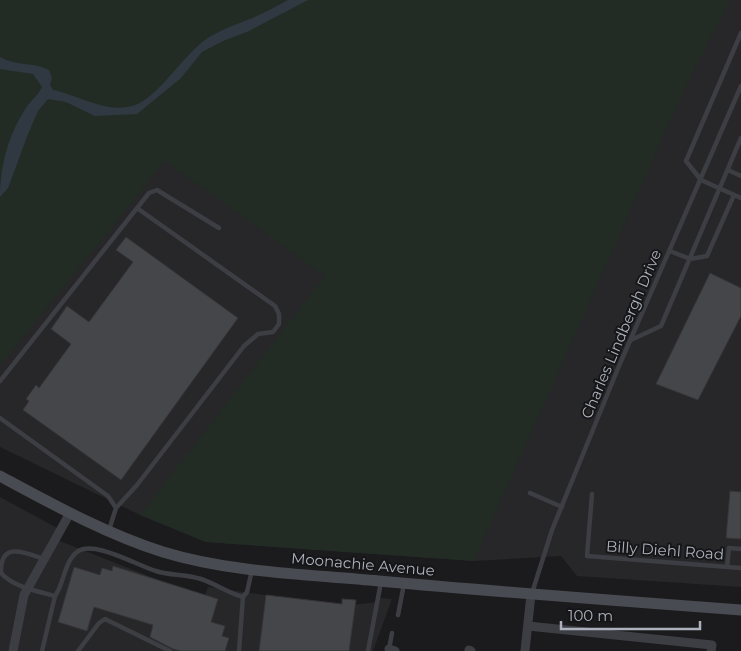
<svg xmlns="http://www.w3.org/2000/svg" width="741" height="651" viewBox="0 0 741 651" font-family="Montserrat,sans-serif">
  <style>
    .built { fill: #27272a }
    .green { fill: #222c24 }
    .water { fill: #303942 }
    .building { fill: #45464a; stroke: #353539 }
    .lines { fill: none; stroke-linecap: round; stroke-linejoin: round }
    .service { stroke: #3d3e44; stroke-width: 4.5 }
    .minor { stroke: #3d3e44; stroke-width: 9 }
    .secondary { stroke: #494b52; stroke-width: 11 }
    .labels { text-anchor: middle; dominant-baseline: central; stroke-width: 4; stroke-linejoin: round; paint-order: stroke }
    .street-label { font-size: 15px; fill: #adb1bd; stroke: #161618 }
  </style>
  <rect width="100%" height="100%" fill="#1b1b1d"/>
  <!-- built -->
  <path class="built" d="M 0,0 L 741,0 L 741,587 L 577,576 L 561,556 L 474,561 L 206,542 L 140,515 L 0,447 Z
    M 0,497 L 59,529 L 55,539 L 204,598 L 208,587 L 341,606 L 379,602 L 380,598 L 392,599 L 373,651 L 0,651 Z"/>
  <!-- green -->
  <path class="green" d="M 0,0 L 730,0 L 688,81 L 474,561 L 206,542 L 140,515 L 325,276 L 165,161 L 0,366 Z"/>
  <!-- water -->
  <path class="water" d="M 288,0 L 308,0 L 249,31 L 223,41 L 202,52 L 181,78 L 137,114 L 95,116 L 66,102 L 48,99 L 38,111 L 28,134 L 8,188 L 0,197 C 0,166 9,132 28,105 C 33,98 37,97 42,87 L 33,74 L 0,69 L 0,57 C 15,66 33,62 49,70 L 52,78 L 50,85 L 53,90 C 79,95 108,115 135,105 C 158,97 183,56 205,40 C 218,31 232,26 247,20 C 261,15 275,7 288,0 Z"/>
  <!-- building -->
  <path class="building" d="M 126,237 L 238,318 L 121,480 L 23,410 L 29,401 L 26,399 L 36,385 L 39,388 L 71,344 L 51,329 L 67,306 L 89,322 L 133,262 L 116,250 Z
    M 710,273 L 741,288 L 741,316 L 698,400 L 656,384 Z
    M 730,491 L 741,492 L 741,539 L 726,538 Z
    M 113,566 L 218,599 L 211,622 L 225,626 L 222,636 L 229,638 L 225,651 L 181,651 L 173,649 L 150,637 L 153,625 L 94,607 L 87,631 L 58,622 L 74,567 L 100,575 L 102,568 L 112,571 Z
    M 266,595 L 342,604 L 342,599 L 356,600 L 349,651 L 259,651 Z"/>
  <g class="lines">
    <!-- service -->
    <path class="service" d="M 741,33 L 686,161 L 701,180 L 741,198
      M 728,170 L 741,176
      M 670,251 L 690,259 L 707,256 L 734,195
      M 631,340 L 661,326 L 741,138
      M 0,381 L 149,193 L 157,190 L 219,228
      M 0,418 L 108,496 L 116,508 L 109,530
      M 530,493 L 562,507
      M 592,494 L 587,556 L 741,568
      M 116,508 L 137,485 L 244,346 L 258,334 L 273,332 L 279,324 L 279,314 L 275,306 L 137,208
      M 44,559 C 26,553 0,540 1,573 C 13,587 37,591 55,596
      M 727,567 L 729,548 L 741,549
      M 532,593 L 552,530 L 619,366 L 741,86
      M 398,615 L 404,584
      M 389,649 L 392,633
      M 42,651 L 55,596 C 64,584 64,562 77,552 C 93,539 138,566 156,571 C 171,576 186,574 201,579 C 216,584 228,593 243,597
      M 78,651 L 99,623 L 105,619 L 170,651
      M 239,651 L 243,597 L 247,592 L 252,570
      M 368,651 L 381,582"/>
    <!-- minor -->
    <path class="minor" d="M 528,626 L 712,645 L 711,651
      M 389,649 L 395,651
      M 469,650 L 471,651
      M 13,651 L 24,595 L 70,513
      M 525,651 L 531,594"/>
    <!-- secondary -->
    <path class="secondary" d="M 0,476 C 52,504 106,534 163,552 C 232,573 307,574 379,581 C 499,592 620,601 741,610"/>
  </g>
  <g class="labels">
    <!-- street labels -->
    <g class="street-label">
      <text transform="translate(621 334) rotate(-67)">Charles Lindbergh Drive</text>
      <text transform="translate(665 550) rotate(4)">Billy Diehl Road</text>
      <text transform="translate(363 564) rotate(5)">Moonachie Avenue</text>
    </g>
  </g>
  <!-- scale -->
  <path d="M561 621v8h139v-8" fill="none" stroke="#adb1bd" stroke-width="2.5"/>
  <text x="568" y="621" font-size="15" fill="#adb1bd" stroke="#161618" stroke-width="4" paint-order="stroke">100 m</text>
</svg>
